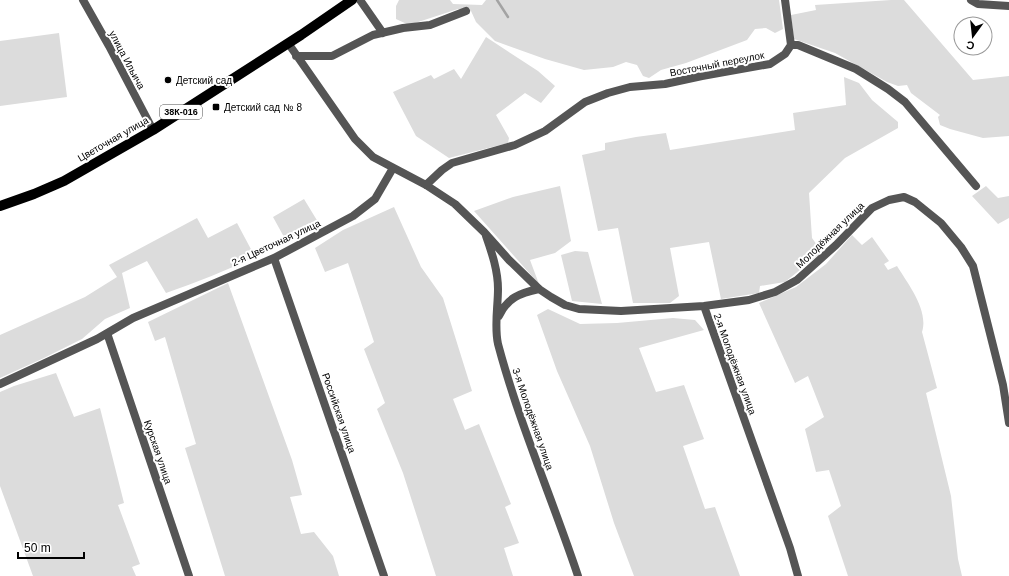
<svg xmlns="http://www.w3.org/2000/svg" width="1009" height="576" viewBox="0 0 1009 576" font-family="Arial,sans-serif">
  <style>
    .green { fill: #dcdcdc }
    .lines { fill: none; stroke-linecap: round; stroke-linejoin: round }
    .stream { stroke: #a3a3a3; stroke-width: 2.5 }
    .minor { stroke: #555; stroke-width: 8 }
    .primary { stroke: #000; stroke-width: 10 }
    .poi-dot { fill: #000; stroke: #fff; stroke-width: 1.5 }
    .labels { text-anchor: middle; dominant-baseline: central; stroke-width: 4; stroke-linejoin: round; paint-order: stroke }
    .shield { fill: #fff; stroke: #4c4c4c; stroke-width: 1 }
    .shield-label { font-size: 9px; font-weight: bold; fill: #000 }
    .street-label { font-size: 10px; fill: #000; stroke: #fff }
    .poi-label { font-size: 10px; fill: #000; stroke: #fff; text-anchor: start }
  </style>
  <rect width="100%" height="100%" fill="#fff"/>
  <!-- green -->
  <path class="green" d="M 399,0 L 450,0 L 453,4 L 482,5 L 486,0 L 779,0 L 783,29 L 775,33 L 766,28 L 755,29 L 747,40 L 686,63 L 661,70 L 649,78 L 643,76 L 637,65 L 626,62 L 613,67 L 584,70 L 545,59 L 495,41 L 476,22 L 471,11 L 458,9 L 409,25 L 396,19 L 396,6 Z
    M 891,0 L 904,0 L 973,80 L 1009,76 L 1009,136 L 983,138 L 950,129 L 940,125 L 938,117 L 940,115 L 911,93 L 907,85 L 898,86 L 887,82 L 835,53 L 794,39 L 791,15 L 816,10 L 815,5 Z
    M 59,33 L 67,97 L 0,106 L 0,41 Z
    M 486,37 L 538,71 L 555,86 L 541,103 L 525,93 L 496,115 L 509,138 L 508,143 L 449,158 L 416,136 L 393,92 L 431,75 L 434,79 L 454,69 L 461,79 Z
    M 844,77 L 859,83 L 872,100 L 898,122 L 898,128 L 845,158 L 809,193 L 812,238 L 822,252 L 785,282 L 760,286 L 759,293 L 721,299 L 709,242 L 670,248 L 679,296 L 670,303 L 633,303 L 618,228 L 598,231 L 582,155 L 605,150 L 605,143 L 636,137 L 666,133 L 670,150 L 795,130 L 793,113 L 846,105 Z
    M 560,186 L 571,241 L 555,253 L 530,260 L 539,284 L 474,211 L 513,197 Z
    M 986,186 L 998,198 L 1009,196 L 1009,218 L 998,224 L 972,196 Z
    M 304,199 L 318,222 C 270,252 219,275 166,293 L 147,261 L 122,273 L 130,308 L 105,319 L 82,339 L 44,358 L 0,378 L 0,335 L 85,297 L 117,277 L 109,265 L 197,218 L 208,238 L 237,223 L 253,253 L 284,237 L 273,217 Z
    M 394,207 L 421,267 L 443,298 L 472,391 L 453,399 L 465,430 L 479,424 L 511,504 L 505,507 L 519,543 L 504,548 L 513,576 L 436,576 L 403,473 L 377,409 L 385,403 L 364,349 L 374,342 L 348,263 L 325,272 L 315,248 L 343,230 Z
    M 852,235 L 862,245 L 872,237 L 889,261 L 884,264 L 888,270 L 897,266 C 908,284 929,310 922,332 L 937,388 L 926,393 L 951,496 L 958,559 L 962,576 L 848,576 L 828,516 L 841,506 L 829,470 L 816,472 L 805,429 L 824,417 L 808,376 L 795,383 L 759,303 L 796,287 L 826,264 Z
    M 575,251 L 588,252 L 602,304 L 572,301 L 561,255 Z
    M 228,283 L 292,460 L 302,495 L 290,497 L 301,534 L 314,532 L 333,556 L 339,576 L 225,576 L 185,448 L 196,444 L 165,337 L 155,341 L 148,322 Z
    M 548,309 L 580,324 L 617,323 L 673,318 L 695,320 L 704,330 L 639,348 L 656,392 L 684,385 L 704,439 L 683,446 L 705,509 L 715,507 L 740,576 L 634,576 L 614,523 L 590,446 L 557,371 L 537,315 Z
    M 56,373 L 74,417 L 100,408 L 124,503 L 118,505 L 140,564 L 132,567 L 136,576 L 33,576 L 0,486 L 0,392 L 14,386 Z"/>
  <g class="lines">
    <!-- stream -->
    <path class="stream" d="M 497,0 L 508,17"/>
    <!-- minor -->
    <path class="minor" d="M 83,0 L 109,46 L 153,130
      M 360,0 L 383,33
      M 785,0 L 791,45
      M 971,0 L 978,4 L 1009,6
      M 288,43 L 355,139 L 373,157 L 426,185 L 455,204 L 484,232 L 509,260 L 539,289 L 551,297 L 565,305 L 579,309 L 621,311 L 704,306 L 749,300 L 775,292 L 797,280 L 836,245 L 872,208 L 889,200 L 904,197 L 915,202 L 941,223 L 961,247 L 973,266 L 1003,385 L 1009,423
      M 296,56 L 332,56 L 373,35 L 403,28 L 430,25 L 466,11
      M 426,185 L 442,170 L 452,163 L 515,145 L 545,131 L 585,102 L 608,93 L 630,87 L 665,84 L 702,76 L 770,64 L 785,54 L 791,45 L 798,45 L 856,69 L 888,89 L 905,102 L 976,186
      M 486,236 C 492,253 498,271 498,289 C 498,307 494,326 498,344 C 519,423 552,498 578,576
      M 274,258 L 384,576
      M 704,306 L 790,548 L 798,576
      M 499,316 C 507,298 520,293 539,289
      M 107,333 L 189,576
      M 0,384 L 97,339 L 133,318 L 274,258 L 353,216 L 375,199 L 393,168"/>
    <!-- primary -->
    <path class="primary" d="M 0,206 L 34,194 L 64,181 L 153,130 L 301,35 L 352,0"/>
  </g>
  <!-- markers -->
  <g class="poi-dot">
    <circle cx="168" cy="80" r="4"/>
    <rect x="212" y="103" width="8" height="8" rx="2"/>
  </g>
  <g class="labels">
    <!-- shield labels -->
    <rect class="shield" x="160" y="105" width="42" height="14" rx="3"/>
    <g class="shield-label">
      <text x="181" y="112">38К-016</text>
    </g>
    <!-- street labels -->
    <g class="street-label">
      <text transform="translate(127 60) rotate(62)">улица Ильича</text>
      <text transform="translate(717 64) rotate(-11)">Восточный переулок</text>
      <text transform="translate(113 139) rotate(-30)">Цветочная улица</text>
      <text transform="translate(830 235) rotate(-44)">Молодёжная улица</text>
      <text transform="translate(276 243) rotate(-25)">2-я Цветочная улица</text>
      <text transform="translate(735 364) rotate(70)">2-я Молодёжная улица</text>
      <text transform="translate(339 413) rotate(71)">Российская улица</text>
      <text transform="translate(533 419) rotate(71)">3-я Молодёжная улица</text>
      <text transform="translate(158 452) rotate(71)">Курская улица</text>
    </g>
    <!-- poi labels -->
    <g class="poi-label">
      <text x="176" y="80">Детский сад</text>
      <text x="224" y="107">Детский сад № 8</text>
    </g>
  </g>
  <!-- north arrow -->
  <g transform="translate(973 36) rotate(195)"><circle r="19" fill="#ffffff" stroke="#999999"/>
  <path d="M0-3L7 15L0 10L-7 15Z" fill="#000000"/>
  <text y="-6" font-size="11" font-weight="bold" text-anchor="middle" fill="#000000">С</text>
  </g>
  <!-- scale -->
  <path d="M18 552v6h66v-6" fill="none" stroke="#000000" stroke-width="2"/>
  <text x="24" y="552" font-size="12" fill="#000000" stroke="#ffffff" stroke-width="3" paint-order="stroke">50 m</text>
</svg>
